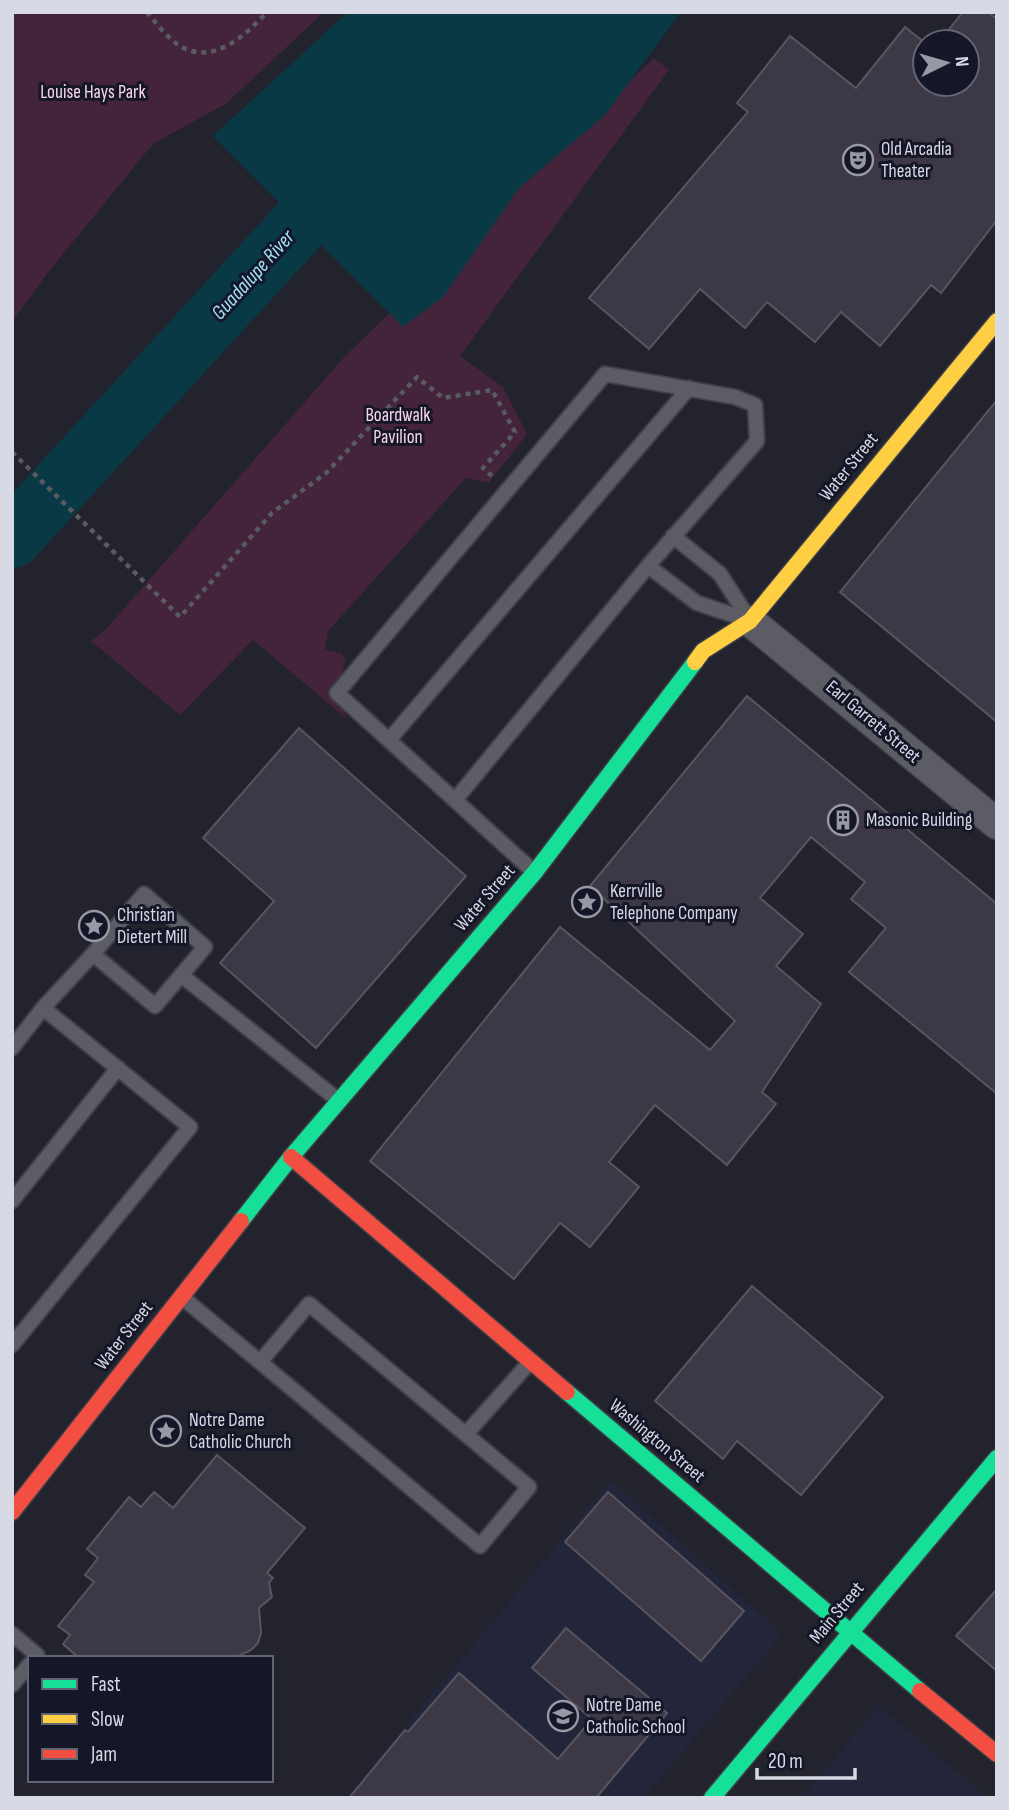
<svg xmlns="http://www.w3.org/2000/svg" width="1009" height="1810" viewBox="0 0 1009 1810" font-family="'Sofia Sans Condensed',sans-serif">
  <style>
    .built { fill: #23253b }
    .green { fill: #43243a }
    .water { fill: #093945 }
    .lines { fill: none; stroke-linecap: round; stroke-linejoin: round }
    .river { stroke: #093945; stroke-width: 60 }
    .building { fill: #3d3846; stroke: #57555e; stroke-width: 2 }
    .lane-casing { stroke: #3d3e47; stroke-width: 18 }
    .street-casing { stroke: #3d3e47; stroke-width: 33 }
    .fast-casing { stroke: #3d3e47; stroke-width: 19 }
    .slow-casing { stroke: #3d3e47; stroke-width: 19 }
    .jam-casing { stroke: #3d3e47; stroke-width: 19 }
    .path { stroke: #595a62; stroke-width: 4.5; stroke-dasharray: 5 5; stroke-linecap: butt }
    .lane { stroke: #5c5c64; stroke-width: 14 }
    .street { stroke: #5c5c64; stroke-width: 30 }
    .fast { stroke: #16e098; stroke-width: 16 }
    .slow { stroke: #ffcf43; stroke-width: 16 }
    .jam { stroke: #f24e42; stroke-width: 16 }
    .labels { text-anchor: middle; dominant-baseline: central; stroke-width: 6; stroke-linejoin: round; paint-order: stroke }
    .park-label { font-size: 19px; fill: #fad6ec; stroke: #151627 }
    .poi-label { font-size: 19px; fill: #d7d9e5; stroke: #151627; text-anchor: start }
    .street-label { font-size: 19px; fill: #d7d9e5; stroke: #151627 }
    .water-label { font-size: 21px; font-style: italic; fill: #9ee2f6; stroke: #151627 }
  </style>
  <rect width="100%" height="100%" fill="#22232d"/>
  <!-- built -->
  <path class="built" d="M 611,1480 L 782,1634 L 644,1798 L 345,1798 Z
    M 879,1706 L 988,1798 L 801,1798 Z"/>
  <!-- green -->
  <path class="green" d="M 12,12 L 324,12 L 227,103 L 153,144 L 49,271 L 12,322 Z
    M 654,58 L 669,70 L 460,356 L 503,387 L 527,434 L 489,483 L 466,478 L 328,631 L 325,650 L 341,653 L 346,659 C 338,686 333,694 348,720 L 253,640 L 180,715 L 91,641 L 106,629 L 345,356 Z"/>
  <!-- water -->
  <path class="water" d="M 348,12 L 681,12 L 605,115 L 519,188 L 443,297 L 403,327 L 213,136 Z"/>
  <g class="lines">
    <!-- river -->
    <path class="river" d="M 12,538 L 354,165"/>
  </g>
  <!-- building -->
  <path class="building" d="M 963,12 L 988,12 L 997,19 L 997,220 L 941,293 L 931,285 L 880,346 L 841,312 L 815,342 L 767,302 L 745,328 L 700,289 L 649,349 L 589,298 L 748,112 L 737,103 L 790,36 L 856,88 L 905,27 L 925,43 L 925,84 L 967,84 L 967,42 L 939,42 Z
    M 997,400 L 997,722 L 840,592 Z
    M 747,696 L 997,904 L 997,1094 L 849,972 L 886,928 L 851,899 L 865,882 L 811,837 L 760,898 L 803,934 L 776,966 L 821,1004 L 762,1092 L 776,1104 L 727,1165 L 655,1105 L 609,1162 L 639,1187 L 590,1247 L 560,1223 L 514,1279 L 370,1161 L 560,927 L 710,1050 L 735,1021 L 590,886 Z
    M 299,728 L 466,876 L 316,1048 L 220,963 L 274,901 L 203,838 Z
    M 752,1286 L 883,1397 L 801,1495 L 737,1441 L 723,1459 L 655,1401 Z
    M 217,1455 L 305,1528 L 267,1573 L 273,1578 L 269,1583 L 272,1597 L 259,1608 L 261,1633 L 258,1643 L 251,1650 L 235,1658 L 79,1658 L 63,1644 L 70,1635 L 58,1626 L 94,1582 L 85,1575 L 98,1558 L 87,1549 L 129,1497 L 141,1507 L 154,1492 L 173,1508 Z
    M 608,1492 L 744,1611 L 701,1661 L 565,1542 Z
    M 997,1589 L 997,1671 L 956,1636 Z
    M 566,1628 L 667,1713 L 596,1798 L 349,1798 L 405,1730 L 408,1732 L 459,1673 L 558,1759 L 592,1719 L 532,1668 Z"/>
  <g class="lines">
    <!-- lane casing -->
    <g class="lane-casing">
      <path id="lane" d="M 673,536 L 720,574 L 749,619
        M 648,566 L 697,603 L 745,619
        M 389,740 L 689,388
        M 455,800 L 648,566 L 757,441 L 755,405 L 735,397 L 605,374 L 337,693 L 534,872
        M 144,894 L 205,947 L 155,1006 L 93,954 Z
        M 181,975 L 338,1100
        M 12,1048 L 43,1008 L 93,954
        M 12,1201 L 118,1068
        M 183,1298 L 260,1362
        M 309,1304 L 529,1487 L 480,1546 L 260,1362 Z
        M 12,1345 L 190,1127 L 43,1008
        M 466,1434 L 530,1362
        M 12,1634 L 37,1655 L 35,1658
        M 12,1685 L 30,1664"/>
    </g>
    <!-- street casing -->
    <g class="street-casing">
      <path id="street" d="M 750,621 L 997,824"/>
    </g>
    <!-- fast casing -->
    <g class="fast-casing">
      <path id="fast" d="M 241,1221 L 291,1157 L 535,872 L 695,662
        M 567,1392 L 920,1691
        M 712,1798 L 997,1458"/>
    </g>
    <!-- slow casing -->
    <g class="slow-casing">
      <path id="slow" d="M 695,662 L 703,651 L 750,621 L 997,321"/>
    </g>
    <!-- jam casing -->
    <g class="jam-casing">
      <path id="jam" d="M 291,1157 L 567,1392
        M 12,1512 L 241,1221
        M 920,1691 L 997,1754"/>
    </g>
    <!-- path -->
    <path class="path" d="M 147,12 C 156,23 166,36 177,44 C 211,68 245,36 267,12
      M 12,452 L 180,617 L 272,513 L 326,473 L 417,377 L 443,398 L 492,390 L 515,432 L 483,468 L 492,476"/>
    <!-- lane -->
    <use href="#lane" class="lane"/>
    <!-- street -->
    <use href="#street" class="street"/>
    <!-- fast -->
    <use href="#fast" class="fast"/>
    <!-- slow -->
    <use href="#slow" class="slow"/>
    <!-- jam -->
    <use href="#jam" class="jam"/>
  </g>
  <!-- icons -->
  <defs>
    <g id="theatre-ring" transform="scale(1.575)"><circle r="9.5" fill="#151627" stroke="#9899a5" stroke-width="1.5"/><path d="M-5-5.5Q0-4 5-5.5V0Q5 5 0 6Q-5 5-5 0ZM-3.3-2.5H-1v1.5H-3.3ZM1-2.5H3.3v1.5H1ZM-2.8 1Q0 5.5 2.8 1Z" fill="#9899a5"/></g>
    <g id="building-ring" transform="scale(1.575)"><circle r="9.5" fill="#151627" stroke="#9899a5" stroke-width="1.5"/><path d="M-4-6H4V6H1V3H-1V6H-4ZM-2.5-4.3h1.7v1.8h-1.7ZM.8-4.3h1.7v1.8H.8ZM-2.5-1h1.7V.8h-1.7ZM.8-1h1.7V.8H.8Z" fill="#9899a5"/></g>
    <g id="sight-ring" transform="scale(1.575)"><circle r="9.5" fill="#151627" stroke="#9899a5" stroke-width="1.5"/><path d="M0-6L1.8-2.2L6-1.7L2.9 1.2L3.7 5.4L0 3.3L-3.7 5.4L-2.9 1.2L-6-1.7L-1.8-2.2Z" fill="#9899a5"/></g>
    <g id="school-ring" transform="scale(1.575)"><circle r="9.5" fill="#151627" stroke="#9899a5" stroke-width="1.5"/><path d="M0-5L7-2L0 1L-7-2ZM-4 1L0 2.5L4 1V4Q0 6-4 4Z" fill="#9899a5"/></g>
  </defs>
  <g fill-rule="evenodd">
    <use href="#theatre-ring" x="858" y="160"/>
    <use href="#building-ring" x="843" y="820"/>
    <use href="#sight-ring" x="587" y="902"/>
    <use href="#sight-ring" x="94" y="926"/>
    <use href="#sight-ring" x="166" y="1431"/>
    <use href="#school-ring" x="563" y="1716"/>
  </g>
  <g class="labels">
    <!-- park labels -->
    <g class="park-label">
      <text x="93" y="92">Louise Hays Park</text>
      <text x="398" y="415">Boardwalk<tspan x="398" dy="22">Pavilion</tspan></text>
    </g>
    <!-- poi labels -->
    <g class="poi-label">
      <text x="881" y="149">Old Arcadia<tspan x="881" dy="22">Theater</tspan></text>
      <text x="866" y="820">Masonic Building</text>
      <text x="610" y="891">Kerrville<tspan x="610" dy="22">Telephone Company</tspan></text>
      <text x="117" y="915">Christian<tspan x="117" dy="22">Dietert Mill</tspan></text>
      <text x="189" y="1420">Notre Dame<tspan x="189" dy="22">Catholic Church</tspan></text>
      <text x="586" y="1705">Notre Dame<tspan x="586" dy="22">Catholic School</tspan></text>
    </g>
    <!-- street labels -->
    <g class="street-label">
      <text transform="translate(849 467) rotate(-51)">Water Street</text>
      <text transform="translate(873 722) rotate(40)">Earl Garrett Street</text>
      <text transform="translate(485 898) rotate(-49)">Water Street</text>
      <text transform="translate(124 1336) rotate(-52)">Water Street</text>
      <text transform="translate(657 1441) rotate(40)">Washington Street</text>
      <text transform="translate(837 1613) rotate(-50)">Main Street</text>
    </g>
    <!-- water labels -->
    <g class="water-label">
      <text transform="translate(253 275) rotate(-48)">Guadalupe River</text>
    </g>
  </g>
  <!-- border -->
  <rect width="1009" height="1810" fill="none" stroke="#d7d9e5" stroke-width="28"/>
  <!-- legend -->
  <rect x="28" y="1656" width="245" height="126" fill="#151627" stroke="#636473" stroke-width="2"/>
  <rect x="42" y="1679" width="35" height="10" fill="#16e098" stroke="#636473" stroke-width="2"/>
  <text x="91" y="1691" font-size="21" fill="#d7d9e5">Fast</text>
  <rect x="42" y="1714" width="35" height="10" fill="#ffcf43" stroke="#636473" stroke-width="2"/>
  <text x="91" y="1726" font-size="21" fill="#d7d9e5">Slow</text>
  <rect x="42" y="1749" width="35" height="10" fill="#f24e42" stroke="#636473" stroke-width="2"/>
  <text x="91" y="1761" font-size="21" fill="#d7d9e5">Jam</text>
  <!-- north arrow -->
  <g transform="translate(946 63) rotate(85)"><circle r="33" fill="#151627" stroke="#636473" stroke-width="2"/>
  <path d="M0-5L12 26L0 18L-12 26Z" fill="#9899a5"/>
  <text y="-10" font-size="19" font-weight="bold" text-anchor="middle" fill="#d7d9e5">N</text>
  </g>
  <!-- scale -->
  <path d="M757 1768v10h98v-10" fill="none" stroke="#d7d9e5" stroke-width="3.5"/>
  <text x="768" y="1768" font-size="21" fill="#d7d9e5" stroke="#151627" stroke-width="5" paint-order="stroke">20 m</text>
</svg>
